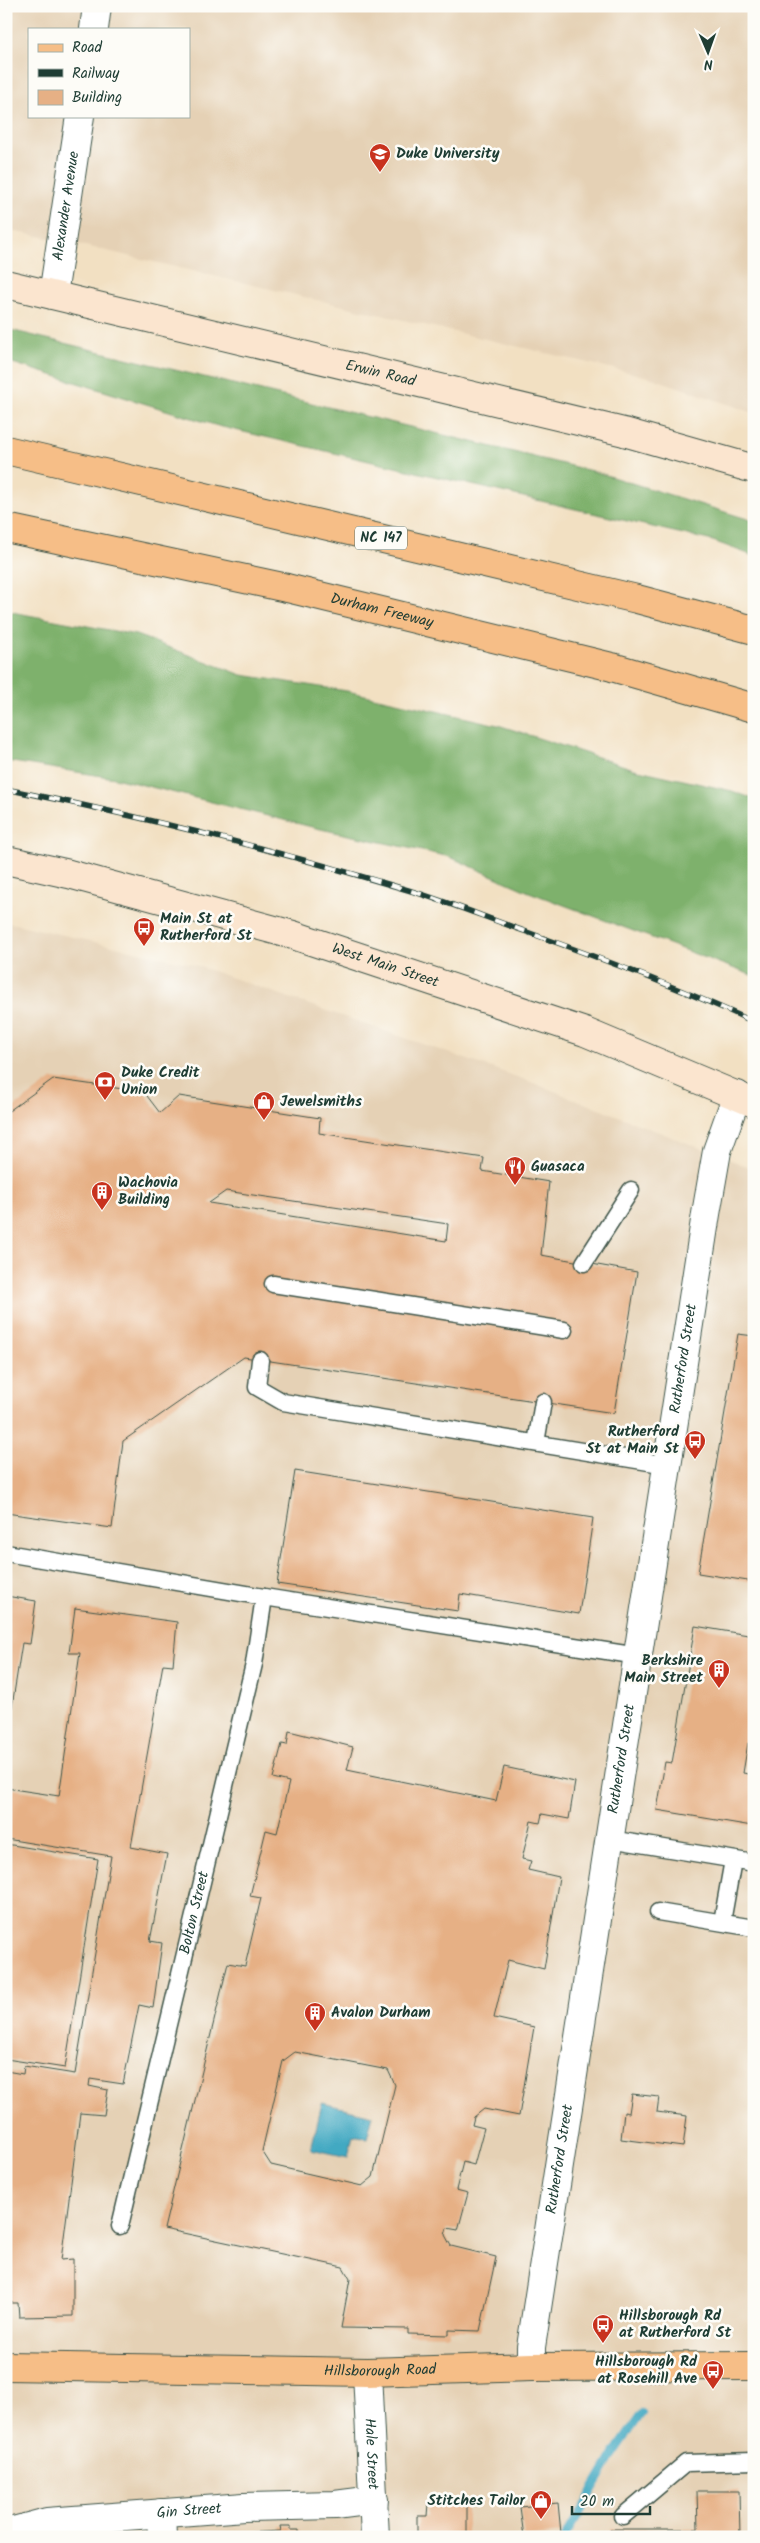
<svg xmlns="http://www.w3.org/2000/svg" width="760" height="2543" viewBox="0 0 760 2543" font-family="Kalam,sans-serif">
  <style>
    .built { fill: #e5d1b5; fill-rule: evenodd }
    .forest { fill: #7eb16c; stroke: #4e7750 }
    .water { fill: #43a9c2; stroke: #31737b }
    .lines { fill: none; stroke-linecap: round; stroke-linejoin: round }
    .stream { stroke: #43a9c2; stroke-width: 8 }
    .building { fill: #e6b085; fill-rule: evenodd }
    .lane-casing { stroke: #3f5549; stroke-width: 19 }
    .street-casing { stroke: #3f5549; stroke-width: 30 }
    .secondary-casing { stroke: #3f5549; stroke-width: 30 }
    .primary-casing { stroke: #3f5549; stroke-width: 30 }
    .highway-casing { stroke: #3f5549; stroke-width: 30 }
    .lane { stroke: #fff; stroke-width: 16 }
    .street { stroke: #fff; stroke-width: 28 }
    .secondary { stroke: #fbe5cf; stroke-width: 28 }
    .primary { stroke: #f6be87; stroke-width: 28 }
    .highway { stroke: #f6be87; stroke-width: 28 }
    .rail-casing { stroke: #1f3d34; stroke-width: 5.5 }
    .rail { stroke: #fdfcf7; stroke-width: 4; stroke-dasharray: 11; stroke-linecap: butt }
    .labels { text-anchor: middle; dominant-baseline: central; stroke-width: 5; stroke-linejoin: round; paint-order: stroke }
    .shield { fill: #fdfcf7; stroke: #62766e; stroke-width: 1 }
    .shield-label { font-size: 14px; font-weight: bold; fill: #1f3d34 }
    .poi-label { font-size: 15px; font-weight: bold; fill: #1f3d34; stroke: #fdfcf7; text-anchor: start }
    .street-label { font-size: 15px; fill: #1f3d34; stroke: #fdfcf7 }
  </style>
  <rect width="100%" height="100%" fill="#fdfcf7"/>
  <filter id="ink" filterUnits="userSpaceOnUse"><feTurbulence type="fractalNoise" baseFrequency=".02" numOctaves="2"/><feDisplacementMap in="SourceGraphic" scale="10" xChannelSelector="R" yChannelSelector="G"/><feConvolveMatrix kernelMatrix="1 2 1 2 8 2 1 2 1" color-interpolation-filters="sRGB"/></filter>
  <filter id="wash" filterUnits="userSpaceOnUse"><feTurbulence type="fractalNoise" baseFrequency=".0096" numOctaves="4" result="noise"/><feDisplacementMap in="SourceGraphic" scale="20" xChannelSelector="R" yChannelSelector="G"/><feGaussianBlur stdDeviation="1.12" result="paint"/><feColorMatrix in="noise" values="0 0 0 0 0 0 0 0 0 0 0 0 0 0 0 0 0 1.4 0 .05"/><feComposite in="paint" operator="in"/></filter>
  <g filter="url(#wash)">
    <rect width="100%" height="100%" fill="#f2e0c2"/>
    <!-- built -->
    <path class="built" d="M 6,6 L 754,6 L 754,413 L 649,377 L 64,241 L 6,230 ZM 29,29 L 189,29 L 189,116 L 29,116 Z
      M 6,922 L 192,964 L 523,1079 L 754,1169 L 754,2537 L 6,2537 Z"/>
    <!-- forest -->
    <path class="forest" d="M 6,329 L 596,472 L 754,521 L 754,556 L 713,541 L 218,426 L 6,361 Z
      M 6,611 L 136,635 L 242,675 L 347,691 L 498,725 L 634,769 L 732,791 L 754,799 L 754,976 L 529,892 L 450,857 L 316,828 L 115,778 L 6,761 Z"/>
    <!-- water -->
    <path class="water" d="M 322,2103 L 373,2115 L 367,2138 L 353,2135 L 348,2157 L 311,2149 Z"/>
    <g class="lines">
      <!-- stream -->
      <path class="stream" d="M 565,2537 L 614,2454 L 642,2413"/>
    </g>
    <g id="blocks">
      <!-- building -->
      <path class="building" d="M 53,1079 L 144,1092 L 160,1113 L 179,1096 L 320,1118 L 319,1133 L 484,1158 L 482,1171 L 549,1182 L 541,1255 L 637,1272 L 614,1413 L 244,1357 L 123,1441 L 112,1528 L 6,1513 L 6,1113 ZM 226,1191 L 448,1224 L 446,1241 L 209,1203 Z
        M 738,1334 L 754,1336 L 754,1582 L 698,1573 Z
        M 295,1471 L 593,1518 L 579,1614 L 460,1594 L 458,1611 L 277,1584 Z
        M 6,1596 L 36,1601 L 30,1644 L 22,1643 L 7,1738 Z
        M 75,1608 L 177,1622 L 173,1665 L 163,1664 L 131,1847 L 167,1854 L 150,1941 L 162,1943 L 153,2008 L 139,2005 L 123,2084 L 90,2079 L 89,2086 L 108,2090 L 104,2115 L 80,2113 L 61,2260 L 73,2259 L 73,2316 L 19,2317 L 18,2303 L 6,2303 L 6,2071 L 23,2074 L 24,2066 L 75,2074 L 111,1856 L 6,1839 L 6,1788 L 59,1796 L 80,1653 L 69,1653 Z
        M 695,1626 L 754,1636 L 754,1744 L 748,1743 L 743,1773 L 754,1775 L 752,1826 L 657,1810 L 665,1762 L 672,1763 Z
        M 289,1731 L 353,1747 L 347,1770 L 496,1801 L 504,1767 L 575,1782 L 569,1819 L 542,1814 L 540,1823 L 531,1821 L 522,1859 L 531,1861 L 528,1870 L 559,1877 L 544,1969 L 508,1960 L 494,2018 L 534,2027 L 519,2116 L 484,2109 L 474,2117 L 472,2125 L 484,2128 L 474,2165 L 463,2162 L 456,2190 L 468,2193 L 458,2230 L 447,2228 L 445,2235 L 451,2246 L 496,2257 L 480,2331 L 449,2330 L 449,2335 L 408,2334 L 408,2329 L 341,2328 L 350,2279 L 343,2267 L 164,2229 L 228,1963 L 245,1966 L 261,1898 L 250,1896 L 266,1830 L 277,1833 L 289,1782 L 273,1778 L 282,1744 L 287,1745 ZM 295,2052 L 388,2070 L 395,2085 L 373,2177 L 362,2186 L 271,2165 L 262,2151 L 283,2061 Z
        M 6,1844 L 98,1859 L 65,2068 L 6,2059 Z
        M 632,2094 L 659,2097 L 657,2112 L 687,2116 L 683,2147 L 621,2139 L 624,2112 L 629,2113 Z
        M 697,2491 L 739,2491 L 740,2537 L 610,2537 L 610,2529 L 698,2529 Z
        M 467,2502 L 467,2537 L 417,2537 L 417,2516 L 427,2516 L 428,2503 Z
        M 558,2503 L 561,2533 L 524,2537 L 520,2507 Z
        M 280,2526 L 291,2526 L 291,2530 L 299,2530 L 299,2537 L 240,2537 L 240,2533 L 281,2531 Z
        M 212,2533 L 212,2537 L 183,2537 L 183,2534 Z"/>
    </g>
  </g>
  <g filter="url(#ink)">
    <use href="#blocks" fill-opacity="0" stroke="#3f5549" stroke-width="1"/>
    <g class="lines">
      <!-- lane casing -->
      <g class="lane-casing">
        <g id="lane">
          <path d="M 584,1263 L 631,1190"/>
          <path d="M 273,1284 L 564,1330"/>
          <path d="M 260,1360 L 257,1387 L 283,1402 L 667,1465"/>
          <path d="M 536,1443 L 543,1402"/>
          <path d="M 6,1553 L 264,1597 L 638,1656"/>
          <path d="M 610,1839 L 754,1863"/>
          <path d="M 658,1912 L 754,1928"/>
          <path d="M 722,1922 L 733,1860"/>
          <path id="s1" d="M 120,2226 L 254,1664 L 264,1597"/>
          <path d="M 623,2516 L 686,2463 L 754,2461"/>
        </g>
      </g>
      <!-- street casing -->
      <g class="street-casing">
        <g id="street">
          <path d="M 94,29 L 97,6"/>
          <path id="s2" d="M 53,295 L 80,116"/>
          <path id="s3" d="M 531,2367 L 531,2347 L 706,1214 L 717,1151 L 737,1095"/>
          <path id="s4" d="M 367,2372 L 375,2537"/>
          <path d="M 161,2513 L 162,2537"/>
          <path id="s5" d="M 6,2533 L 47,2522 L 244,2507 L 335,2505 L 374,2500"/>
        </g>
      </g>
      <!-- secondary casing -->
      <g class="secondary-casing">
        <g id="secondary">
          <path id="s6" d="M 6,284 L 624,432 L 754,469"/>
          <path id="s7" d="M 6,860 L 69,874 L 293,935 L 585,1032 L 754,1103"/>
        </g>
      </g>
      <!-- primary casing -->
      <g class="primary-casing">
        <g id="primary">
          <path id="s8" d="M 6,2366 L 367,2372 L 531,2367 L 754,2366"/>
        </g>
      </g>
      <!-- highway casing -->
      <g class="highway-casing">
        <g id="highway">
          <path d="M 6,450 L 637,599 L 754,630"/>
          <path id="s9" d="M 6,528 L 287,588 L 612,667 L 754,708"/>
        </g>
      </g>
      <!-- lane -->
      <use href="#lane" class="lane"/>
      <!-- street -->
      <use href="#street" class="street"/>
      <!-- secondary -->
      <use href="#secondary" class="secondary"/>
      <!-- primary -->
      <use href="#primary" class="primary"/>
      <!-- highway -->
      <use href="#highway" class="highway"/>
      <!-- rail casing -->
      <g class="rail-casing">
        <path id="rail" d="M 6,789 C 141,816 276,850 408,890 C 448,902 487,918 527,932 C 603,959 680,988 754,1022"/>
      </g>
      <!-- rail -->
      <use href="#rail" class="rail"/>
    </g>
  </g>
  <!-- icons -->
  <defs>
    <g id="university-pin" transform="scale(1.125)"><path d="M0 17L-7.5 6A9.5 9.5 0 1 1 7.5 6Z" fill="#c8321e" stroke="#fdfcf7"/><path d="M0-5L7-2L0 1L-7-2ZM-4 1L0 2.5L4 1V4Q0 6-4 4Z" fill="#fff"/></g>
    <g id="bus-pin" transform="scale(1.125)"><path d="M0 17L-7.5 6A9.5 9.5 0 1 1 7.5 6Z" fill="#c8321e" stroke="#fdfcf7"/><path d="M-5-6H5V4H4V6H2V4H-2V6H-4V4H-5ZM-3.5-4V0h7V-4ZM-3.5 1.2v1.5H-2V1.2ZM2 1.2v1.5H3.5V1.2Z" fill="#fff"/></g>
    <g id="bank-pin" transform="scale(1.125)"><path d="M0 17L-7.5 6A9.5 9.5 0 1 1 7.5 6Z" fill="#c8321e" stroke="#fdfcf7"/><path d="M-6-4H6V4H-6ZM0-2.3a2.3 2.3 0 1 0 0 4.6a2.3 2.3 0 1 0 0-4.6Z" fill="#fff"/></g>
    <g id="shop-pin" transform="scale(1.125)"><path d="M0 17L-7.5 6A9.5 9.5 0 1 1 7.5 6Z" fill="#c8321e" stroke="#fdfcf7"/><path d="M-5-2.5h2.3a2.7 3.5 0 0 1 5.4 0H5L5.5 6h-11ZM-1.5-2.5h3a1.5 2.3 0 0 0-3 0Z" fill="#fff"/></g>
    <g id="restaurant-pin" transform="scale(1.125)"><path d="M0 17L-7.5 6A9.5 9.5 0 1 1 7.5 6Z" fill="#c8321e" stroke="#fdfcf7"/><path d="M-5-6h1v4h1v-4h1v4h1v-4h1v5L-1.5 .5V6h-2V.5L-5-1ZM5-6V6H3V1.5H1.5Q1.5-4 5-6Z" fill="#fff"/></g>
    <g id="building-pin" transform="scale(1.125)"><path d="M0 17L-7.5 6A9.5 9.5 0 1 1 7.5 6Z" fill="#c8321e" stroke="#fdfcf7"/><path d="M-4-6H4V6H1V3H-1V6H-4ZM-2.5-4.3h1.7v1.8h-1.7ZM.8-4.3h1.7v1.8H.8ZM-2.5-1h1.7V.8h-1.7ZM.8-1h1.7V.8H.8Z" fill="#fff"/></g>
  </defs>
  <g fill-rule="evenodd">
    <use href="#university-pin" x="380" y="154"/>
    <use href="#bus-pin" x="144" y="928"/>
    <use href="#bank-pin" x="105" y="1082"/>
    <use href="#shop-pin" x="264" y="1102"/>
    <use href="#restaurant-pin" x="515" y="1167"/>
    <use href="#building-pin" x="102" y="1192"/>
    <use href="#bus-pin" x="695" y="1441"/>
    <use href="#building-pin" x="719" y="1670"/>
    <use href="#building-pin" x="315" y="2013"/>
    <use href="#bus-pin" x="603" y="2325"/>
    <use href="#bus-pin" x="713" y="2371"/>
    <use href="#shop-pin" x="541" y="2501"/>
  </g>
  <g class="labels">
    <!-- shield labels -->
    <rect class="shield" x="355" y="526.5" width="52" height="23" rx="4"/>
    <g class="shield-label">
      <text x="381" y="538">NC 147</text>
    </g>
    <!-- poi labels -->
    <g class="poi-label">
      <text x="396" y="154">Duke University</text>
      <text x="160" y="919">Main St at<tspan x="160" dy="17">Rutherford St</tspan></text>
      <text x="121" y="1073">Duke Credit<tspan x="121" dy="17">Union</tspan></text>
      <text x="280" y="1102">Jewelsmiths</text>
      <text x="531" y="1167">Guasaca</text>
      <text x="118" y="1183">Wachovia<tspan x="118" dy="17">Building</tspan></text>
      <text x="679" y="1432" text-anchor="end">Rutherford<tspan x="679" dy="17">St at Main St</tspan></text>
      <text x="703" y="1661" text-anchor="end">Berkshire<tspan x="703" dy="17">Main Street</tspan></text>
      <text x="331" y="2013">Avalon Durham</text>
      <text x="619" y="2316">Hillsborough Rd<tspan x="619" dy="17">at Rutherford St</tspan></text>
      <text x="697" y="2362" text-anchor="end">Hillsborough Rd<tspan x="697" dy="17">at Rosehill Ave</tspan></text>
      <text x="525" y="2501" text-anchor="end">Stitches Tailor</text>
    </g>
    <!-- street labels -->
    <g class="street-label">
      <text stroke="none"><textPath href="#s2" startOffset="90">Alexander Avenue</textPath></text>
      <text stroke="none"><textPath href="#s6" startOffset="385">Erwin Road</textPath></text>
      <text stroke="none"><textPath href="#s9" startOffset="385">Durham Freeway</textPath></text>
      <text stroke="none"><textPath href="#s7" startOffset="394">West Main Street</textPath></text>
      <text stroke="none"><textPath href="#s3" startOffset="1020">Rutherford Street</textPath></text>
      <text stroke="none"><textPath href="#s3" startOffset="615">Rutherford Street</textPath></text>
      <text stroke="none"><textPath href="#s1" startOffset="322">Bolton Street</textPath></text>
      <text stroke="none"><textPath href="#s3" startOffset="210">Rutherford Street</textPath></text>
      <text stroke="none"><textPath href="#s8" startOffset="374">Hillsborough Road</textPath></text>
      <text stroke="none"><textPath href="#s4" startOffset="82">Hale Street</textPath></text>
      <text stroke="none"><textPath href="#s5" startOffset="185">Gin Street</textPath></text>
    </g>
  </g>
  <!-- margin -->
  <rect width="760" height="2543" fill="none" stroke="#fdfcf7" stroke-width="25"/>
  <!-- legend -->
  <rect x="28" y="28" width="162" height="90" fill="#fdfcf7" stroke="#a4b0a9"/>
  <rect x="38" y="44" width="25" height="8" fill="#f6be87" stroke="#a4b0a9"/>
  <text x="72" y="52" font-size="15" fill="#1f3d34">Road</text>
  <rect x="38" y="69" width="25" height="8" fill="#1f3d34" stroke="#a4b0a9"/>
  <text x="72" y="78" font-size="15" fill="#1f3d34">Railway</text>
  <rect x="38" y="90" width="25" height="15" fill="#e6b085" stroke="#a4b0a9"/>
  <text x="72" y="102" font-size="15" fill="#1f3d34">Building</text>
  <!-- north arrow -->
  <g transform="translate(708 52) rotate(178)" stroke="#fdfcf7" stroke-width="4" paint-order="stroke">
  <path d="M0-4L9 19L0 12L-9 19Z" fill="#1f3d34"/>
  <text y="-8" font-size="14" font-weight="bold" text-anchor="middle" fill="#1f3d34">N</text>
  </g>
  <!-- scale -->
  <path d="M572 2506v8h78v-8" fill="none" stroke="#1f3d34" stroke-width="2.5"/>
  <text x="580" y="2506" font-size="15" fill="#1f3d34" stroke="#fdfcf7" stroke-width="4" paint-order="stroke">20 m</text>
</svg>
